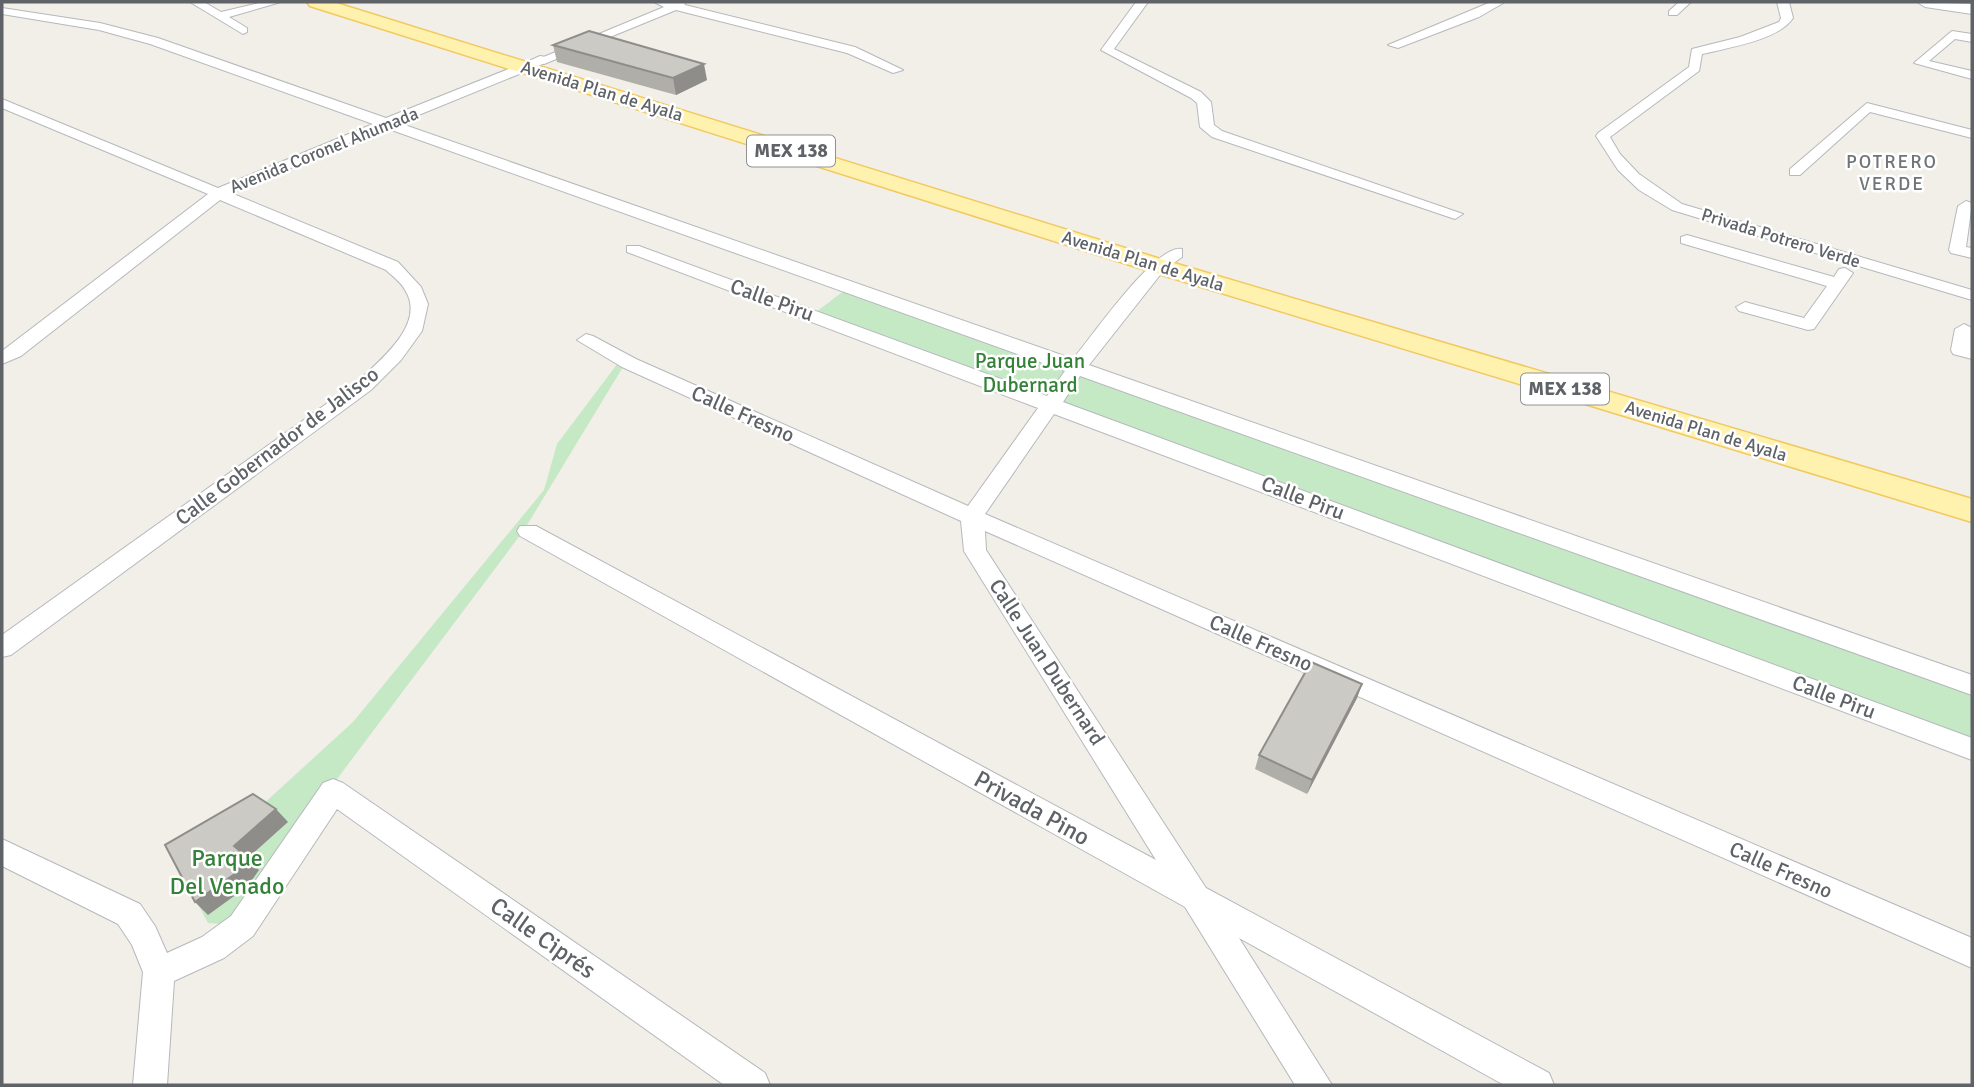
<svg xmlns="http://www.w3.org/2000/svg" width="1974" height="1087" viewBox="0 0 1974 1087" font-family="Signika,sans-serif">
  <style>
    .green { fill: #c5e8c5 }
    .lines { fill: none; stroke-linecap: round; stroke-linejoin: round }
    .minor-casing { stroke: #b5b8bc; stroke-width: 2 }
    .secondary-casing { stroke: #b6babf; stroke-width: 2 }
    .primary-casing { stroke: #f2c960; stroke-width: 3 }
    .minor { fill: #fff; fill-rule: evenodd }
    .secondary { fill: #fff; fill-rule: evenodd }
    .primary { fill: #fff2af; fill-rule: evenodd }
    .wall { fill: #afaea9 }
    .shaded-wall { fill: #8f8d8a }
    .building { fill: #cccac5; stroke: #8f8d8a; stroke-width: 2 }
    .labels { text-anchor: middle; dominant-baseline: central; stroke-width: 5; stroke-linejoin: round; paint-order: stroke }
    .far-street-label { font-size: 18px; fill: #5f6368; stroke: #fff }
    .shield { fill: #fff; stroke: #8f9295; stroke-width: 2 }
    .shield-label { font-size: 19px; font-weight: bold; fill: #5f6368 }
    .far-neighbourhood-label { font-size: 19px; letter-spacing: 2px; fill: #70757a; stroke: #fff }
    .street-label { font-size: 21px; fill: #5f6368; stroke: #fff }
    .park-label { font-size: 21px; fill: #348238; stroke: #fff }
    .near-street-label { font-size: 24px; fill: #5f6368; stroke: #fff }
    .near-park-label { font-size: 24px; fill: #348238; stroke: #fff }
  </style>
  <rect width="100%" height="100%" fill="#f1efe8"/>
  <!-- green -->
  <path class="green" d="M 849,287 L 1972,685 L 1972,749 L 812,315 Z
    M 626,362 L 524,530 L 328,791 L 236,925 L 208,923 L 173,858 L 260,807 L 353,722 L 544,490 L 557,444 L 618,363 Z"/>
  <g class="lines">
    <!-- minor casing -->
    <g class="minor-casing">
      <path id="minor" d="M 190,2 L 204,2 L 221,12 L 263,2 L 281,2 L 229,17 L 247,28 L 247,32 L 243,34 Z
        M 654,2 L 684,2 L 685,5 L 855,47 L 903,70 L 893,73 L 847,53 L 676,10 L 544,64 L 534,61 L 664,7 Z
        M 1136,2 L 1148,2 L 1114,49 L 1201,92 L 1211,102 L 1214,125 L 1222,131 L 1463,214 L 1455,219 L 1449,217 L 1212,137 L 1200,127 L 1197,103 L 1191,98 L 1101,50 Z
        M 1491,2 L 1505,2 L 1479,17 L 1398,48 L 1388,45 Z
        M 1679,2 L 1691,2 L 1677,15 L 1669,15 L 1669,11 Z
        M 1777,2 L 1789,2 L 1793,18 C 1779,40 1727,48 1702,54 L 1699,71 L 1610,137 L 1620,154 L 1639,174 L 1682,204 L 1972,290 L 1972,300 L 1672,210 L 1639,190 L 1618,170 L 1596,136 L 1598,133 L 1689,67 L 1692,49 L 1740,37 L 1779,22 L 1781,18 Z
        M 2,8 L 100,23 L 158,38 L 386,118 L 521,64 L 529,64 L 529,70 L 399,123 L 1073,359 C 1091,338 1156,243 1182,249 L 1182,257 L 1164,270 L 1089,365 L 1972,675 L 1972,695 L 1080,376 L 1063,402 L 1972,738 L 1972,760 L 1054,414 L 985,514 L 1972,938 L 1972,968 L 985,531 L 986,550 L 1206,888 L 1549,1073 L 1554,1085 L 1504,1085 L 1239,938 L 1332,1085 L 1295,1085 L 1185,907 L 520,536 L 517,531 L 520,526 L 536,526 L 1156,860 L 964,551 L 961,521 L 622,367 L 577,340 L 586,334 L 593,336 L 636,359 L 968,506 L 1038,408 L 627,252 L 627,246 L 639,246 L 1047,396 L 1065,371 L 386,128 L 231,193 L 398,262 L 421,287 L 428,304 L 422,331 L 401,360 L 371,390 L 11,655 L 2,657 L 2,635 L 357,382 C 379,361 427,324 405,290 C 401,282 392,276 386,270 L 220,200 L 21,356 L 2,364 L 2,351 L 208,194 L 2,108 L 2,99 L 218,188 L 373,124 L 150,44 L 99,30 L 2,14 Z
        M 1952,31 L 1972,34 L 1972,42 L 1955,39 L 1929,61 L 1972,71 L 1972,79 L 1914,63 Z
        M 1867,103 L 1972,130 L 1972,138 L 1870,112 L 1800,175 L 1790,175 L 1790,169 Z
        M 1966,201 L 1972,203 L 1966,247 L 1972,248 L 1972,258 L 1951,253 L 1949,250 L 1958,206 Z
        M 1687,235 L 1834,277 L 1839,269 L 1845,268 L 1853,273 L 1814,329 L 1808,330 L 1739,311 L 1736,307 L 1745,302 L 1804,318 L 1827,286 L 1681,243 L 1681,237 Z
        M 1964,324 L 1972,328 L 1972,359 L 1953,354 L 1951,350 L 1955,329 Z
        M 333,779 L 343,783 L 765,1073 L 770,1085 L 724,1085 L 337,809 L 253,936 L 224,958 L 174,981 L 167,1085 L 133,1085 L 143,972 L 132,945 L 118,924 L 2,866 L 2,839 L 140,904 L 155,926 L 167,953 L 202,937 L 231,916 L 323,783 Z"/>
    </g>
    <!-- secondary casing -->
    <g class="secondary-casing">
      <path id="secondary" d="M 1917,2 L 1972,4 L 1972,14 L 1925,7 Z
        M 540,56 L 546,57 L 549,61 L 525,72 L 516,67 Z"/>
    </g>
    <!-- primary casing -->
    <g class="primary-casing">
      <path id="primary" d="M 307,2 L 333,2 L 1167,261 L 1972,499 L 1972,522 L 1149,271 L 310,6 Z"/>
    </g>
    <!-- minor -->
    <use href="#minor" class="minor"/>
    <!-- secondary -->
    <use href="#secondary" class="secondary"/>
    <!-- primary -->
    <use href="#primary" class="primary"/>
  </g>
  <!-- wall -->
  <path class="wall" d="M 553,45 L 707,80 L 676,95 L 557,62 Z
    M 1362,684 L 1357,698 L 1307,794 L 1255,769 L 1259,755 Z"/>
  <!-- shaded-wall -->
  <path class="shaded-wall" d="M 704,64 L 707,80 L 676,95 L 673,78 Z
    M 1362,684 L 1357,698 L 1307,794 L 1312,780 Z
    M 276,809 L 288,822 L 248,858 L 259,870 L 248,886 L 208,915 L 195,902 L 234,846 Z"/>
  <!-- building -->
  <path class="building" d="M 589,31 L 704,64 L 673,78 L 553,45 Z
    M 1311,662 L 1362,684 L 1312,780 L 1259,755 Z
    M 253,794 L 276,809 L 234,846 L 247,857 L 236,873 L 195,902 L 165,845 Z"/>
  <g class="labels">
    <!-- far-street labels -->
    <g class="far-street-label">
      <text transform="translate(602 91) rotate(17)">Avenida Plan de Ayala</text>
      <text transform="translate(324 150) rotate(-22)">Avenida Coronel Ahumada</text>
      <text transform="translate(1781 238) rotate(17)">Privada Potrero Verde</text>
      <text transform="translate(1143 261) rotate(17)">Avenida Plan de Ayala</text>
      <text transform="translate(1706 431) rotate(17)">Avenida Plan de Ayala</text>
    </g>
    <!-- shield labels -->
    <g class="shield">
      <rect x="747" y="135.5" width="88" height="31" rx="5"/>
      <rect x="1521" y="373.5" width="88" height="31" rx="5"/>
    </g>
    <g class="shield-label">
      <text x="791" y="151">MEX 138</text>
      <text x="1565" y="389">MEX 138</text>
    </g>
    <!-- far-neighbourhood labels -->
    <g class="far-neighbourhood-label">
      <text x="1892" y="162">POTRERO<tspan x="1892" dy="22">VERDE</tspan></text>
    </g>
    <!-- street labels -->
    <g class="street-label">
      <text transform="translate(772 300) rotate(20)">Calle Piru</text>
      <text transform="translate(743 414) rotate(24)">Calle Fresno</text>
      <text transform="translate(277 446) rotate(-37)">Calle Gobernador de Jalisco</text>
      <text transform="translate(1303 498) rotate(21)">Calle Piru</text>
      <text transform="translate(1261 643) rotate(24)">Calle Fresno</text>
      <text transform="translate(1047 662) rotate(57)">Calle Juan Dubernard</text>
      <text transform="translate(1834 697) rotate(21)">Calle Piru</text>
      <text transform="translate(1781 870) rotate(24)">Calle Fresno</text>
    </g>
    <!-- park labels -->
    <g class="park-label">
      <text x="1030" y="361">Parque Juan<tspan x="1030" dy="24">Dubernard</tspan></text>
    </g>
    <!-- near-street labels -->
    <g class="near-street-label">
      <text transform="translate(1032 808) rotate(29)">Privada Pino</text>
      <text transform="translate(543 938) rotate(35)">Calle Ciprés</text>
    </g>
    <!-- near-park labels -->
    <g class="near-park-label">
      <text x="227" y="858">Parque<tspan x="227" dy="28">Del Venado</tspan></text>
    </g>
  </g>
  <!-- border -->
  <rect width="1974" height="1087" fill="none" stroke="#5f6368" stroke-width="7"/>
</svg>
